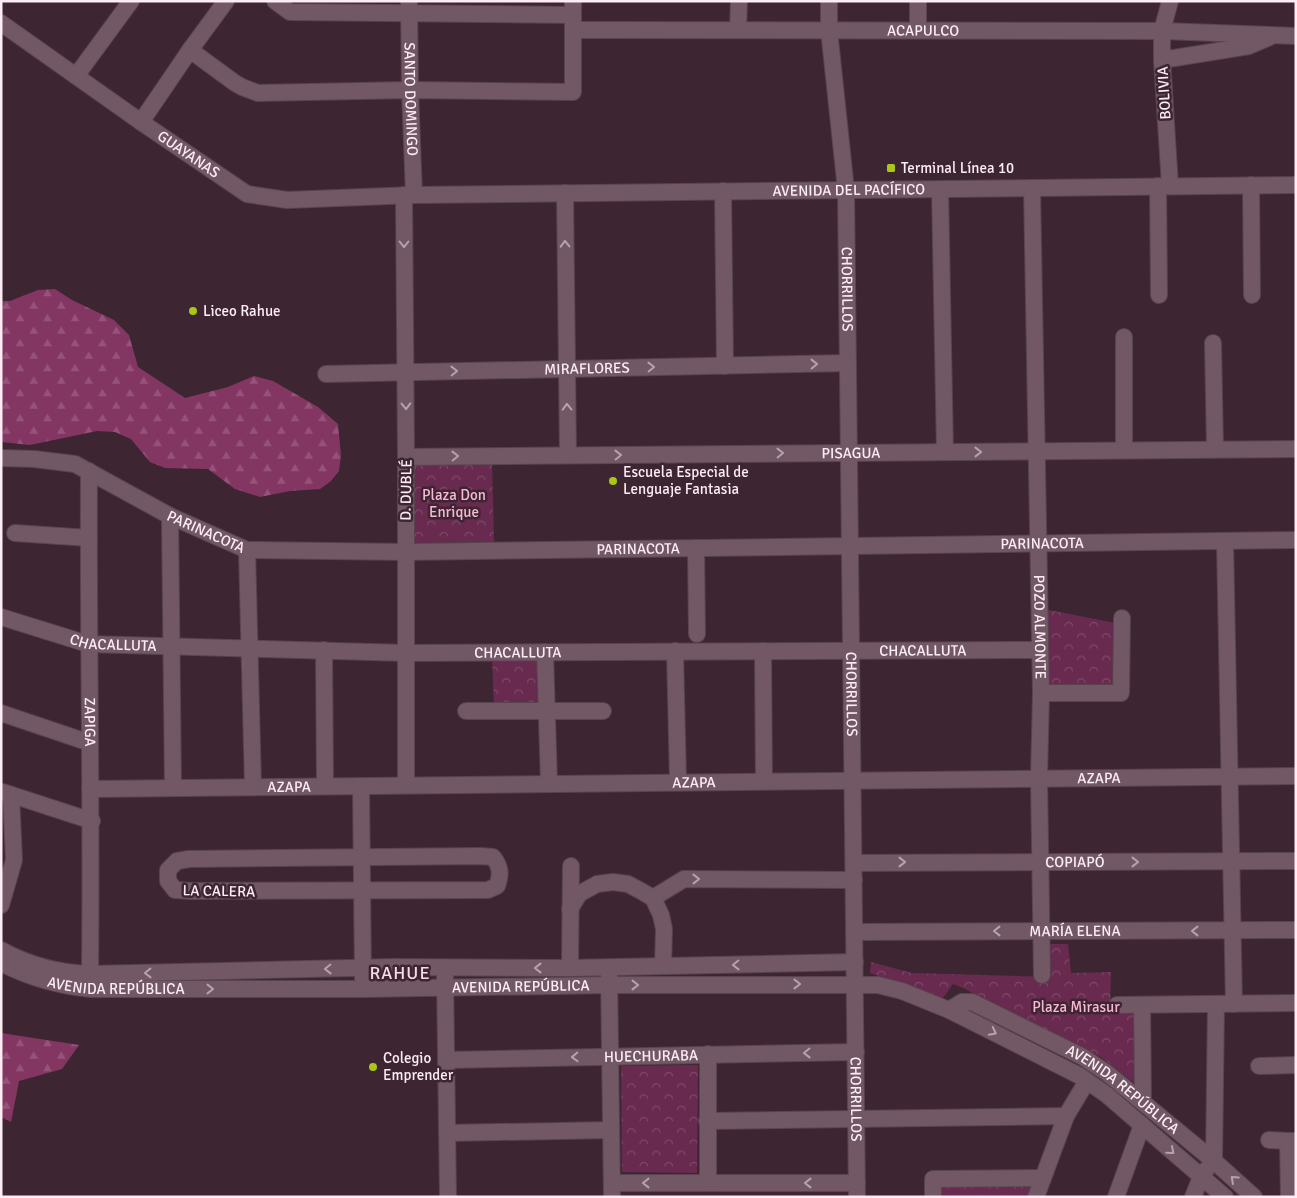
<svg xmlns="http://www.w3.org/2000/svg" width="1297" height="1198" viewBox="0 0 1297 1198" font-family="Signika,sans-serif">
  <style>
    .forest { fill: url(#forest-firs) }
    .park { fill: url(#park-crowns) }
    .lines { fill: none; stroke-linecap: round; stroke-linejoin: round }
    .minor-casing { stroke: #57444e; stroke-width: 18 }
    .minor { stroke: #725865; stroke-width: 16 }
    .oneway { stroke: #b7a2ac }
    .poi-dot { fill: #aac717; stroke: #3d2632; stroke-width: 2 }
    .labels { text-anchor: middle; dominant-baseline: central; stroke-width: 5; stroke-linejoin: round; paint-order: stroke }
    .street-label { font-size: 15px; fill: #fcecf4; stroke: #3d2632 }
    .poi-label { font-size: 15px; fill: #fcecf4; stroke: #3d2632; text-anchor: start }
    .park-label { font-size: 15px; fill: #fbb7d9; stroke: #3d2632 }
    .quarter-label { font-size: 18px; letter-spacing: 1px; fill: #f7d9e7; stroke: #3d2632 }
  </style>
  <defs>
    <pattern id="forest-firs" width="22" height="20" patternUnits="userSpaceOnUse" patternTransform="scale(1.25)"><rect width="22" height="20" fill="#833662"/><path d="M5 1l3.5 6h-7zM16 11l3.5 6h-7z" fill="#955379"/></pattern>
    <pattern id="park-crowns" width="20" height="18" patternUnits="userSpaceOnUse" patternTransform="scale(1.25)"><rect width="20" height="18" fill="#682a4e"/><path d="M2 6a3 3 0 1 1 6 0M12 15a3 3 0 1 1 6 0" fill="none" stroke="#7e4968"/></pattern>
  </defs>
  <rect width="100%" height="100%" fill="#3d2632"/>
  <!-- forest -->
  <path class="forest" d="M 55,289 L 72,300 L 114,320 L 129,335 L 138,367 L 185,398 L 228,387 L 254,376 L 273,381 L 318,407 L 338,424 L 341,456 L 339,471 L 331,481 L 320,489 L 290,491 L 260,497 L 235,489 L 208,469 L 165,468 L 150,462 L 131,439 L 115,432 L 97,431 L 30,445 L 1,442 L 1,301 L 10,301 L 38,290 Z
    M 1,1033 L 79,1045 L 62,1069 L 19,1081 L 11,1122 L 1,1117 Z"/>
  <!-- park -->
  <path class="park" d="M 492,464 L 494,542 L 414,543 L 415,465 Z
    M 1044,609 L 1115,623 L 1114,687 L 1045,687 Z
    M 492,658 L 541,659 L 542,707 L 494,707 Z
    M 1047,944 L 1068,944 L 1071,973 L 1111,972 L 1110,1011 L 1134,1014 L 1137,1085 L 1101,1057 L 963,988 L 953,984 L 943,998 L 870,973 L 871,962 L 912,973 L 1049,977 Z
    M 698,1065 L 697,1173 L 622,1172 L 621,1066 Z
    M 1032,1186 L 1031,1197 L 939,1197 L 938,1187 Z"/>
  <g class="lines">
    <!-- minor casing -->
    <g class="minor-casing">
      <g id="minor">
        <path d="M 275,1 L 290,12 L 573,15"/>
        <path id="s1" d="M 409,1 L 410,90 L 414,195"/>
        <path id="s2" d="M 829,1 L 829,30 L 846,190 L 857,1197"/>
        <path d="M 918,1 L 918,30"/>
        <path id="s3" d="M 1,23 L 141,122 L 247,194 L 287,200 L 414,195 L 1296,185"/>
        <path id="s4" d="M 573,30 L 1162,31 L 1296,36"/>
        <path d="M 738,30 L 739,1"/>
        <path d="M 190,50 L 235,83 L 242,87 L 258,93 L 410,90 L 573,92 L 573,1"/>
        <path d="M 1162,60 L 1249,46 L 1270,37"/>
        <path d="M 76,76 L 131,1"/>
        <path d="M 141,122 L 190,50 L 226,1"/>
        <path d="M 1251,185 L 1252,295"/>
        <path d="M 1158,186 L 1159,295"/>
        <path d="M 1170,186 L 1162,60 L 1162,31 L 1170,1"/>
        <path id="s5" d="M 1032,188 L 1041,693 L 1039,778 L 1042,975"/>
        <path d="M 940,189 L 945,452"/>
        <path d="M 723,191 L 725,366"/>
        <path d="M 565,193 L 568,455"/>
        <path d="M 404,195 L 406,457 L 406,785"/>
        <path d="M 1124,337 L 1124,450"/>
        <path d="M 1213,343 L 1215,449"/>
        <path id="s6" d="M 326,374 L 848,363"/>
        <path id="s7" d="M 406,457 L 1296,449"/>
        <path id="s8" d="M 1,458 L 34,459 L 75,464 L 170,516 L 247,550 L 405,552 L 1296,540"/>
        <path id="s9" d="M 89,471 C 88,639 92,807 90,974"/>
        <path d="M 170,516 L 173,788"/>
        <path d="M 15,533 L 89,538"/>
        <path d="M 1225,541 L 1234,1004"/>
        <path d="M 696,548 L 697,634"/>
        <path d="M 247,550 L 253,786"/>
        <path id="s10" d="M 1,617 L 88,644 L 406,653 L 1040,650"/>
        <path d="M 324,650 L 325,786"/>
        <path d="M 675,651 L 678,782"/>
        <path d="M 763,651 L 764,781"/>
        <path d="M 545,652 L 549,784"/>
        <path d="M 1041,693 L 1121,693 L 1122,618"/>
        <path d="M 466,711 L 603,711"/>
        <path d="M 1,713 L 90,743"/>
        <path d="M 361,786 L 363,979"/>
        <path id="s11" d="M 90,789 L 1296,776"/>
        <path d="M 3,792 L 92,821"/>
        <path d="M 480,856 L 493,857 C 501,867 501,875 497,886 L 488,890 L 192,891 L 175,890 L 168,881 L 168,870 L 177,861 L 189,859 Z"/>
        <path id="s12" d="M 854,863 L 1296,861"/>
        <path d="M 653,898 L 684,879 L 854,880"/>
        <path d="M 1,905 L 14,860 L 11,795"/>
        <path d="M 570,909 L 579,894 L 597,884 L 613,882 L 628,884 L 641,891 L 653,898 L 661,915 L 664,929 L 663,966"/>
        <path id="s13" d="M 854,932 L 1296,930"/>
        <path d="M 1,950 C 30,966 58,973 90,974 L 394,967 L 570,968 L 855,962"/>
        <path id="s14" d="M 1,963 C 30,978 59,986 91,989 L 363,989 L 610,985 L 878,985 L 902,991 L 949,1010 L 1080,1076 L 1107,1095 L 1225,1197"/>
        <path d="M 570,968 L 571,866"/>
        <path d="M 609,974 L 612,1197"/>
        <path d="M 445,977 L 448,1197"/>
        <path d="M 1117,1005 L 1296,1003"/>
        <path d="M 1142,1005 L 1143,1101"/>
        <path id="s15" d="M 949,1010 L 962,1002 L 972,1002 L 1083,1057 L 1107,1073 L 1214,1161 L 1254,1197"/>
        <path id="s16" d="M 446,1060 L 856,1052"/>
        <path d="M 1259,1066 L 1296,1065"/>
        <path d="M 707,1121 L 1066,1116"/>
        <path d="M 447,1133 L 611,1130"/>
        <path d="M 1269,1140 L 1288,1141"/>
        <path d="M 1214,1161 L 1216,1004"/>
        <path d="M 612,1183 L 857,1183"/>
        <path d="M 708,1183 L 708,1054"/>
        <path d="M 933,1197 L 933,1179 L 1043,1178"/>
        <path d="M 1036,1197 L 1066,1116 L 1087,1081"/>
        <path d="M 1116,1197 L 1142,1125"/>
        <path d="M 1193,1197 L 1201,1177 L 1206,1170"/>
        <path d="M 1289,1197 L 1288,1141 L 1296,1141"/>
      </g>
    </g>
    <!-- minor -->
    <use href="#minor" class="minor"/>
  </g>
  <!-- one-way arrows -->
  <defs><path id="oneway-chevron" d="M-2-3.5L2.5 0L-2 3.5" fill="none" stroke-width="1.6" stroke-linecap="round" stroke-linejoin="round" transform="scale(1.25)"/></defs>
  <g class="oneway">
    <use href="#oneway-chevron" transform="translate(404 244) rotate(90)"/>
    <use href="#oneway-chevron" transform="translate(565 244) rotate(-91)"/>
    <use href="#oneway-chevron" transform="translate(814 364) rotate(-1)"/>
    <use href="#oneway-chevron" transform="translate(651 367) rotate(-1)"/>
    <use href="#oneway-chevron" transform="translate(454 371) rotate(-1)"/>
    <use href="#oneway-chevron" transform="translate(406 406) rotate(89)"/>
    <use href="#oneway-chevron" transform="translate(567 407) rotate(-91)"/>
    <use href="#oneway-chevron" transform="translate(978 452)"/>
    <use href="#oneway-chevron" transform="translate(780 453) rotate(-1)"/>
    <use href="#oneway-chevron" transform="translate(618 455) rotate(-1)"/>
    <use href="#oneway-chevron" transform="translate(455 456) rotate(-1)"/>
    <use href="#oneway-chevron" transform="translate(902 862)"/>
    <use href="#oneway-chevron" transform="translate(1135 862)"/>
    <use href="#oneway-chevron" transform="translate(696 879)"/>
    <use href="#oneway-chevron" transform="translate(997 931) rotate(180)"/>
    <use href="#oneway-chevron" transform="translate(1195 931) rotate(180)"/>
    <use href="#oneway-chevron" transform="translate(736 965) rotate(179)"/>
    <use href="#oneway-chevron" transform="translate(538 968) rotate(-180)"/>
    <use href="#oneway-chevron" transform="translate(328 969) rotate(179)"/>
    <use href="#oneway-chevron" transform="translate(148 973) rotate(179)"/>
    <use href="#oneway-chevron" transform="translate(797 984)"/>
    <use href="#oneway-chevron" transform="translate(635 985)"/>
    <use href="#oneway-chevron" transform="translate(210 989)"/>
    <use href="#oneway-chevron" transform="translate(993 1032) rotate(27)"/>
    <use href="#oneway-chevron" transform="translate(807 1053) rotate(179)"/>
    <use href="#oneway-chevron" transform="translate(575 1057) rotate(178)"/>
    <use href="#oneway-chevron" transform="translate(1171 1151) rotate(41)"/>
    <use href="#oneway-chevron" transform="translate(1234 1179) rotate(-138)"/>
    <use href="#oneway-chevron" transform="translate(646 1183) rotate(-180)"/>
    <use href="#oneway-chevron" transform="translate(808 1183) rotate(-180)"/>
  </g>
  <!-- markers -->
  <g class="poi-dot">
    <rect x="886" y="163" width="10" height="10" rx="2.5"/>
    <circle cx="193" cy="311" r="5"/>
    <circle cx="613" cy="481" r="5"/>
    <circle cx="373" cy="1067" r="5"/>
  </g>
  <g class="labels">
    <!-- street labels -->
    <g class="street-label">
      <text stroke="none"><textPath href="#s4" startOffset="350">ACAPULCO</textPath></text>
      <text transform="translate(1164 93) rotate(-93)">BOLIVIA</text>
      <text stroke="none"><textPath href="#s1" startOffset="98">SANTO DOMINGO</textPath></text>
      <text stroke="none"><textPath href="#s3" startOffset="229">GUAYANAS</textPath></text>
      <text stroke="none"><textPath href="#s3" startOffset="902">AVENIDA DEL PACÍFICO</textPath></text>
      <text stroke="none"><textPath href="#s2" startOffset="289">CHORRILLOS</textPath></text>
      <text stroke="none"><textPath href="#s6" startOffset="261">MIRAFLORES</textPath></text>
      <text stroke="none"><textPath href="#s7" startOffset="445">PISAGUA</textPath></text>
      <text transform="translate(406 490) rotate(-89)">D. DUBLÉ</text>
      <text stroke="none"><textPath href="#s8" startOffset="222">PARINACOTA</textPath></text>
      <text stroke="none"><textPath href="#s8" startOffset="1062">PARINACOTA</textPath></text>
      <text stroke="none"><textPath href="#s8" startOffset="658">PARINACOTA</textPath></text>
      <text stroke="none"><textPath href="#s5" startOffset="439">POZO ALMONTE</textPath></text>
      <text stroke="none"><textPath href="#s10" startOffset="116">CHACALLUTA</textPath></text>
      <text stroke="none"><textPath href="#s10" startOffset="926">CHACALLUTA</textPath></text>
      <text stroke="none"><textPath href="#s10" startOffset="521">CHACALLUTA</textPath></text>
      <text stroke="none"><textPath href="#s2" startOffset="694">CHORRILLOS</textPath></text>
      <text stroke="none"><textPath href="#s9" startOffset="251">ZAPIGA</textPath></text>
      <text stroke="none"><textPath href="#s11" startOffset="1009">AZAPA</textPath></text>
      <text stroke="none"><textPath href="#s11" startOffset="604">AZAPA</textPath></text>
      <text stroke="none"><textPath href="#s11" startOffset="199">AZAPA</textPath></text>
      <text stroke="none"><textPath href="#s12" startOffset="221">COPIAPÓ</textPath></text>
      <text transform="translate(219 891) rotate(1)">LA CALERA</text>
      <text stroke="none"><textPath href="#s13" startOffset="221">MARÍA ELENA</textPath></text>
      <text stroke="none"><textPath href="#s14" startOffset="119">AVENIDA REPÚBLICA</textPath></text>
      <text stroke="none"><textPath href="#s14" startOffset="524">AVENIDA REPÚBLICA</textPath></text>
      <text stroke="none"><textPath href="#s16" startOffset="205">HUECHURABA</textPath></text>
      <text stroke="none"><textPath href="#s15" startOffset="200">AVENIDA REPÚBLICA</textPath></text>
      <text stroke="none"><textPath href="#s2" startOffset="1099">CHORRILLOS</textPath></text>
    </g>
    <!-- poi labels -->
    <g class="poi-label">
      <text x="901" y="168">Terminal Línea 10</text>
      <text x="203" y="311">Liceo Rahue</text>
      <text x="623" y="472">Escuela Especial de<tspan x="623" dy="17">Lenguaje Fantasia</tspan></text>
      <text x="383" y="1058">Colegio<tspan x="383" dy="17">Emprender</tspan></text>
    </g>
    <!-- park labels -->
    <g class="park-label">
      <text x="454" y="495">Plaza Don<tspan x="454" dy="17">Enrique</tspan></text>
      <text x="1076" y="1007">Plaza Mirasur</text>
    </g>
    <!-- quarter labels -->
    <g class="quarter-label">
      <text x="400" y="973">RAHUE</text>
    </g>
  </g>
  <!-- border -->
  <rect width="1297" height="1198" fill="none" stroke="#fcecf4" stroke-width="5"/>
</svg>
